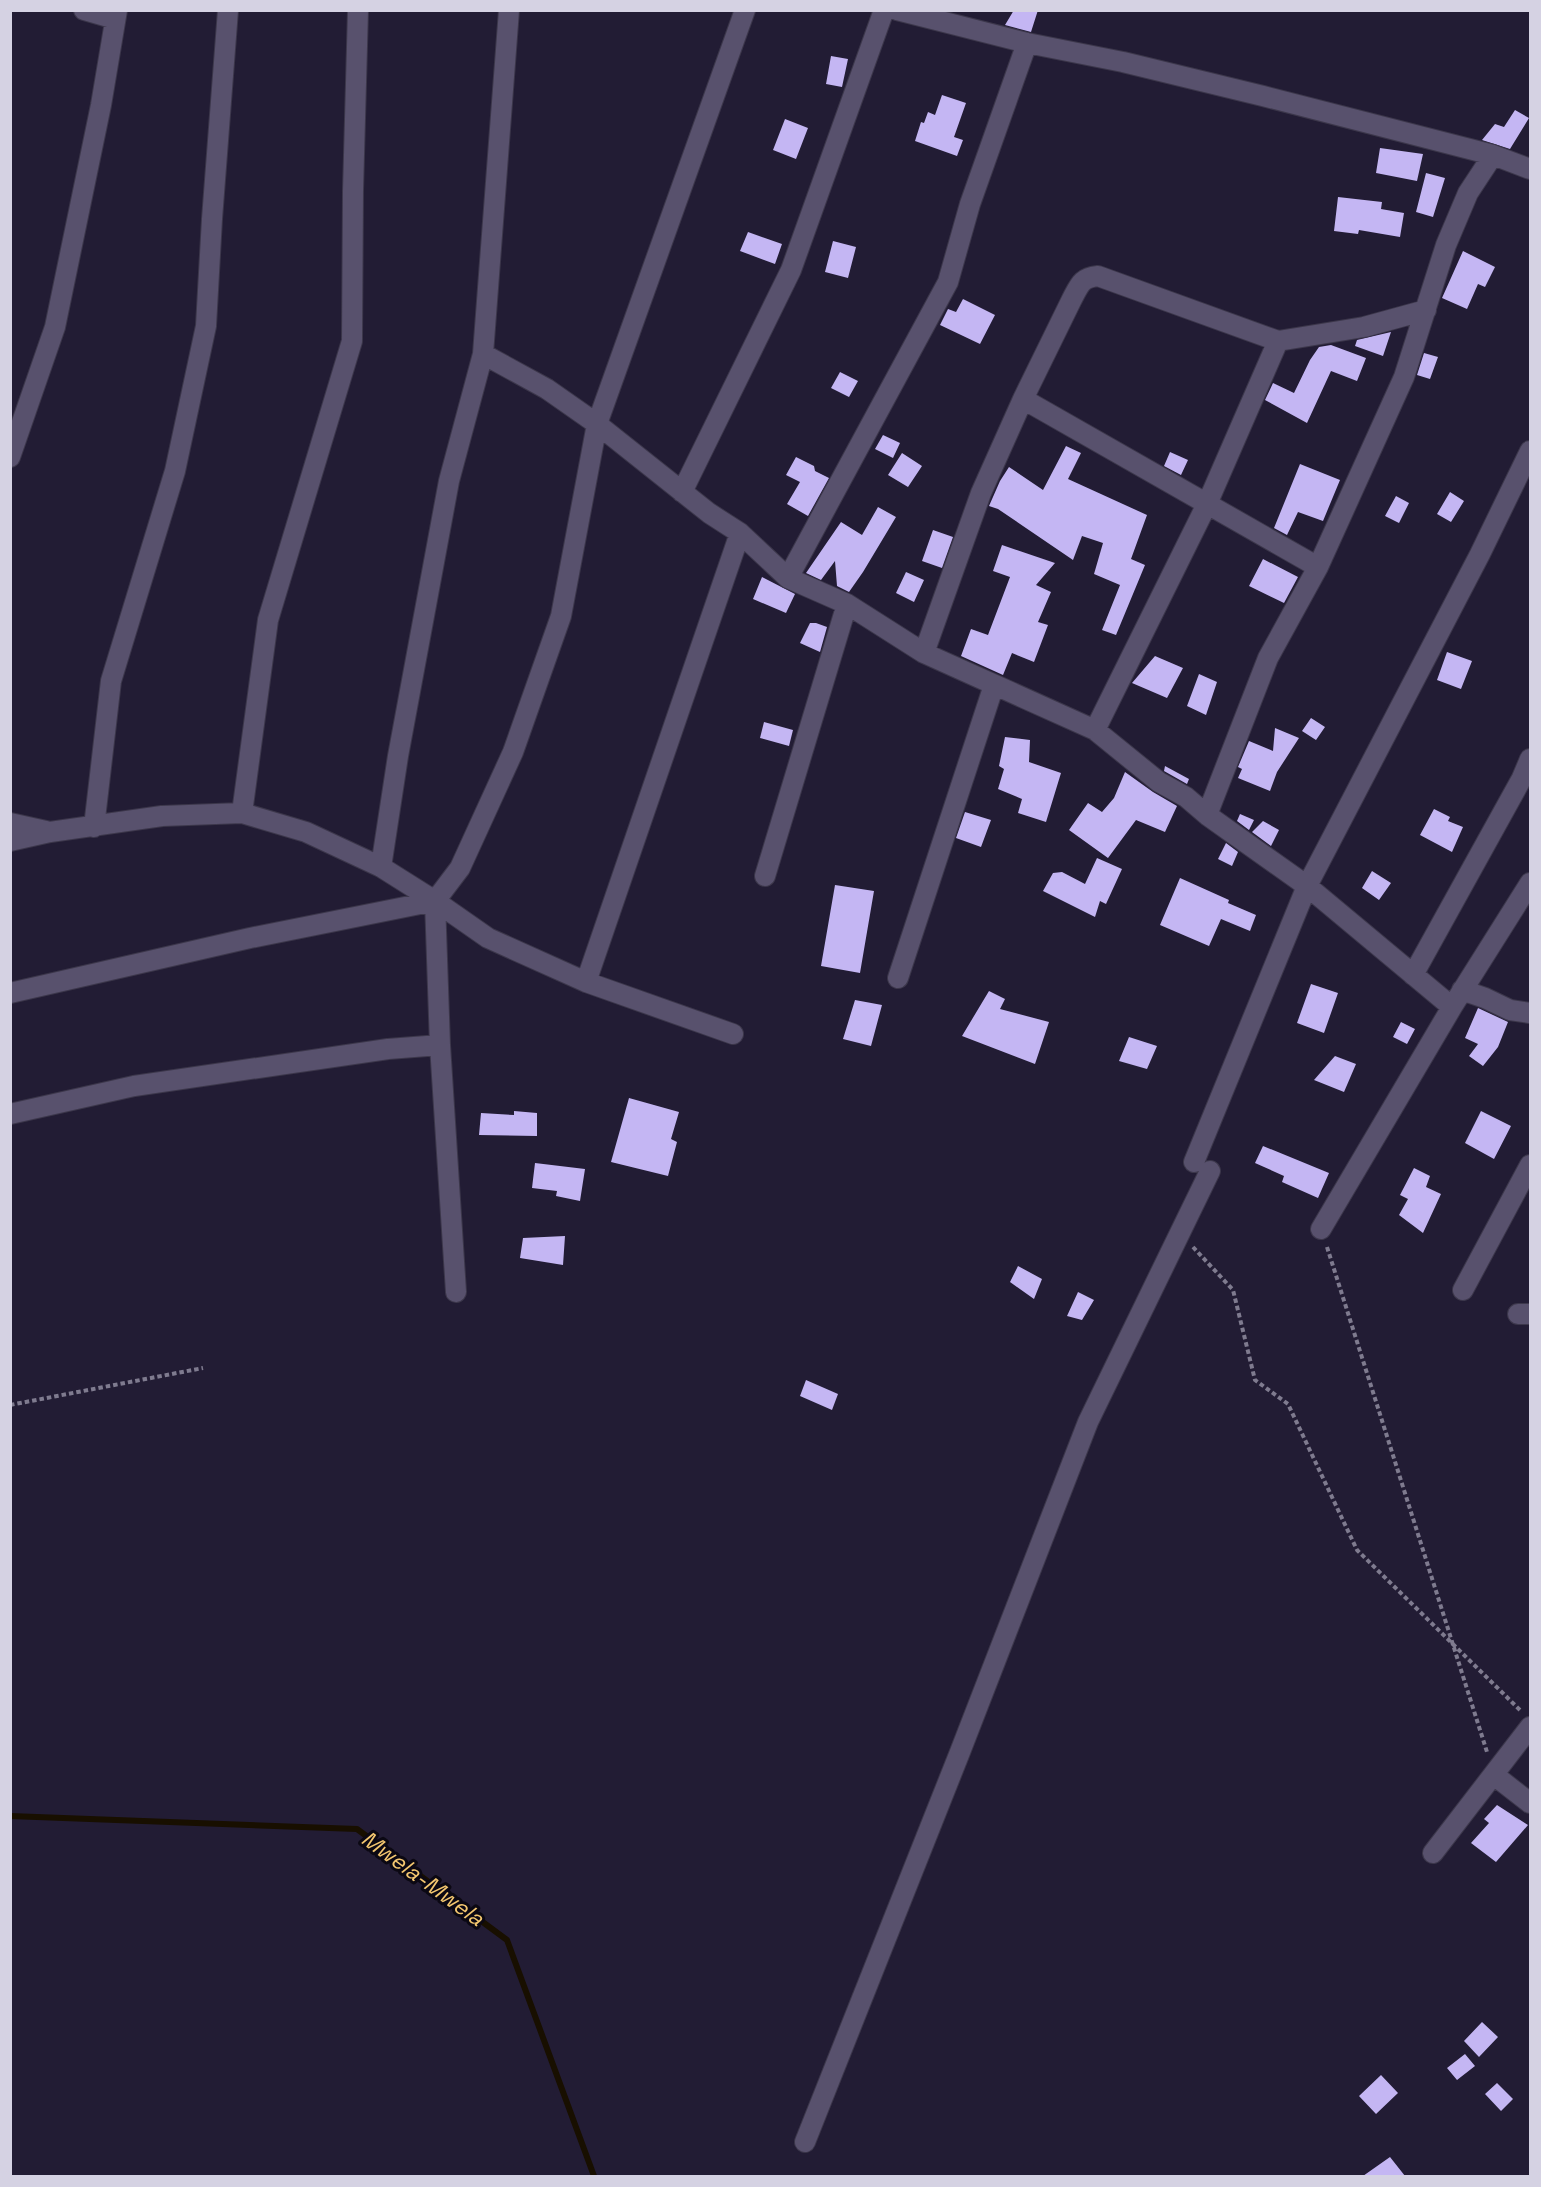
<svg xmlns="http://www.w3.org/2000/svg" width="1541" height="2187" viewBox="0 0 1541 2187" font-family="'Space Grotesk',sans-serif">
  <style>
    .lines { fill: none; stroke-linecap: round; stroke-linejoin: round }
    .stream { stroke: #180f00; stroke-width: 6 }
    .building { fill: #c4b6f3 }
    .street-casing { stroke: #3c374b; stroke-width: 22 }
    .path { stroke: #7f7b8f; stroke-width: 4; stroke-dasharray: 4.5 3; stroke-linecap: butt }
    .street { stroke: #58516d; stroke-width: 20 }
    .labels { text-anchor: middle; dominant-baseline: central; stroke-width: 6; stroke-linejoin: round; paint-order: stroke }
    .water-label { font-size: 22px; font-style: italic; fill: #f4c770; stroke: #0b0813 }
  </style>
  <rect width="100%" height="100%" fill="#221c34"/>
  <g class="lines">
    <!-- stream -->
    <path class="stream" d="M 10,1816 L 357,1829 L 507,1940 L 594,2176"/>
  </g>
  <!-- building -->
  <path class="building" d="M 1014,10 L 1038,10 L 1031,32 L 1005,25 Z
    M 831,56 L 848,59 L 842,87 L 826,84 Z
    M 942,95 L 966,103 L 954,137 L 963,140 L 957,156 L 915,141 L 921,122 L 924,123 L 928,112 L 935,115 Z
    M 1515,110 L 1529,118 L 1510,149 L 1482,140 L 1495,124 L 1504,127 Z
    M 785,119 L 808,128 L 796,159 L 773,150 Z
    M 1380,148 L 1423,154 L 1417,181 L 1376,173 Z
    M 1426,173 L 1445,178 L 1433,217 L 1416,212 Z
    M 1338,197 L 1382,202 L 1381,209 L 1404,213 L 1400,237 L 1359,230 L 1358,234 L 1334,231 Z
    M 748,232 L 782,244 L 775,264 L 740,251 Z
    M 833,241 L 856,247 L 848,278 L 825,272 Z
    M 1463,251 L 1495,267 L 1485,287 L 1478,284 L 1467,309 L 1442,298 Z
    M 963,299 L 995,315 L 980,344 L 940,325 L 948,309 L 956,312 Z
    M 1391,332 L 1383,356 L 1355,346 L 1357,340 Z
    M 1331,345 L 1366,358 L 1357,381 L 1331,371 L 1307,423 L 1265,400 L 1273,383 L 1294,393 L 1310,360 L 1319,347 Z
    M 1424,353 L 1438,357 L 1430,379 L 1417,375 Z
    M 840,372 L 858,381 L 849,397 L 831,388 Z
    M 883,435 L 900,443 L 893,458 L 875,449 Z
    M 1066,446 L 1081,453 L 1068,479 L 1147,515 L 1131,559 L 1145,565 L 1116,635 L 1102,630 L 1120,585 L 1094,574 L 1103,543 L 1082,536 L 1073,560 L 998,509 L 989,506 L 1000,481 L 1009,467 L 1043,490 Z
    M 1170,452 L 1188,460 L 1181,475 L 1164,466 Z
    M 902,453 L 922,466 L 908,487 L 888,475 Z
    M 796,457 L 814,466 L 815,471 L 829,478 L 808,516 L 787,504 L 800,482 L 786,475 Z
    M 1300,464 L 1340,480 L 1323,521 L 1298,512 L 1287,535 L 1274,528 Z
    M 1450,492 L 1464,501 L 1451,522 L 1437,514 Z
    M 1396,496 L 1409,503 L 1399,523 L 1385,516 Z
    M 878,507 L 896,517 L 863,572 L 849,592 L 837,586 L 835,561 L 821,580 L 806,573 L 841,522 L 862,535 Z
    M 933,530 L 953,537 L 942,568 L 922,561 Z
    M 1002,545 L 1055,563 L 1036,585 L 1051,592 L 1038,622 L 1048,625 L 1034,662 L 1012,653 L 1003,675 L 961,656 L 971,629 L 988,635 L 1010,577 L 993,571 Z
    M 1263,559 L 1298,577 L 1284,603 L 1249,586 Z
    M 906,572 L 924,580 L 914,602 L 896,593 Z
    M 762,577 L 795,594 L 786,613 L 753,599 Z
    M 810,623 L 816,623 L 827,627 L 820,652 L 800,643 Z
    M 1447,652 L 1472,661 L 1461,689 L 1437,680 Z
    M 1155,656 L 1183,668 L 1167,698 L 1132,683 Z
    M 1199,674 L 1217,682 L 1206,715 L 1187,706 Z
    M 1311,718 L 1325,727 L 1316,740 L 1302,731 Z
    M 764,722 L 793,730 L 789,746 L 760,738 Z
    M 1275,728 L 1299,738 L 1277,772 L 1270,791 L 1238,778 L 1242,769 L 1238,767 L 1249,741 L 1273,751 Z
    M 1005,737 L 1030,740 L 1029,762 L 1061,773 L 1046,822 L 1018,813 L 1022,799 L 998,789 L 1004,769 L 999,766 Z
    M 1165,766 L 1189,779 L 1187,784 L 1164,771 Z
    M 1125,772 L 1153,792 L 1177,806 L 1165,832 L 1136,820 L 1108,858 L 1069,830 L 1088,803 L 1102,812 L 1114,798 Z
    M 1434,809 L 1450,817 L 1448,821 L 1463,827 L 1452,852 L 1420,835 Z
    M 965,812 L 991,820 L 981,847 L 956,838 Z
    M 1240,814 L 1254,820 L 1249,830 L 1237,821 Z
    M 1263,821 L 1279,830 L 1271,846 L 1252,832 Z
    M 1226,843 L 1238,852 L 1232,866 L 1218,859 Z
    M 1097,858 L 1122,869 L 1106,904 L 1100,901 L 1095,917 L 1043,891 L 1053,873 L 1062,872 L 1085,884 Z
    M 1372,871 L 1391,883 L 1379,900 L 1362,888 Z
    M 1180,878 L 1229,900 L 1228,903 L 1256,915 L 1250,931 L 1221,919 L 1209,946 L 1160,925 Z
    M 835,885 L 874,891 L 860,973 L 821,966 Z
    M 1311,984 L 1338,993 L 1324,1033 L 1297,1023 Z
    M 989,991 L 1005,999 L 1000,1009 L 1049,1022 L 1035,1064 L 962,1036 Z
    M 855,1000 L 882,1005 L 871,1046 L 843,1039 Z
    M 1478,1008 L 1508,1022 L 1498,1047 L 1483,1066 L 1469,1056 L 1478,1044 L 1465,1038 Z
    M 1401,1022 L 1415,1029 L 1407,1044 L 1393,1037 Z
    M 1129,1037 L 1157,1046 L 1147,1069 L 1119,1061 Z
    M 1335,1056 L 1356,1064 L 1344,1092 L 1314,1080 Z
    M 629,1098 L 679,1112 L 671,1139 L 677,1142 L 668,1176 L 611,1162 Z
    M 514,1111 L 537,1113 L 537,1136 L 479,1135 L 481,1113 L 514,1115 Z
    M 1481,1111 L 1511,1126 L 1494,1159 L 1465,1143 Z
    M 1263,1146 L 1329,1173 L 1318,1198 L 1282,1182 L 1284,1176 L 1255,1163 Z
    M 535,1163 L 585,1169 L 580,1201 L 556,1196 L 557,1191 L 532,1188 Z
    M 1414,1168 L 1430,1176 L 1426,1187 L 1441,1194 L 1423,1233 L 1399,1215 L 1408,1199 L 1400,1195 Z
    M 565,1236 L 563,1265 L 520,1258 L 523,1238 Z
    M 1018,1266 L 1042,1279 L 1034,1299 L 1010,1282 Z
    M 1078,1292 L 1094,1300 L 1082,1320 L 1067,1316 Z
    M 806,1380 L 838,1394 L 832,1410 L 800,1396 Z
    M 1497,1805 L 1528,1825 L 1496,1862 L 1471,1843 L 1489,1823 L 1484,1819 Z
    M 1482,2022 L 1498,2037 L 1479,2057 L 1464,2041 Z
    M 1465,2054 L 1475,2066 L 1457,2080 L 1447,2068 Z
    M 1381,2075 L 1398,2093 L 1376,2114 L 1359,2096 Z
    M 1497,2083 L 1513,2099 L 1501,2111 L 1485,2094 Z
    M 1390,2157 L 1405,2176 L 1363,2176 Z"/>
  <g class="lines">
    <!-- street casing -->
    <g class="street-casing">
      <path id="street" d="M 84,10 L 115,19
        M 897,10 L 1027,43 L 1123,62 L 1263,96 L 1493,155 L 1530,169
        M 483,354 L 547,389 L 597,424 L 709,513 L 740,533 L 788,578 L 847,604 L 924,653 L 1095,730 L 1159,782 L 1186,797 L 1207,815 L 1307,886 L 1452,1007
        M 1023,399 L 1318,567
        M 10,457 L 55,327 L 101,105 L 117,10
        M 682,492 L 791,270 L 884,10
        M 788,578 L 948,282 L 970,204 L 1027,43
        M 924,653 L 981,493 L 1023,399 L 1072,299 C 1080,284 1081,278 1098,276 L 1278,341 L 1364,327 L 1426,310
        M 1095,730 L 1207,504 L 1278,341
        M 242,813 L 268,620 L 352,341 L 353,191 L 358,10
        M 1207,815 L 1268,658 L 1318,567 L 1404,377 L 1446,245 L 1468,193 L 1493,155
        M 10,823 L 46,831
        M 94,827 L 111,681 L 175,471 L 206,326 L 212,219 L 228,10
        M 10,841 L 50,832 L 162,816 L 242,813 L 306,832 L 381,867 L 435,901 L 488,938 L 586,982 L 733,1034
        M 381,867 L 398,756 L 449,481 L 483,354 L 509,10
        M 765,876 L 847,604
        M 1413,975 L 1522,778 L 1530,759
        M 898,978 L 994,685
        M 586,982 L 740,533
        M 1462,990 L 1485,998 L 1510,1010 L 1530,1013
        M 10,993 L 250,938 L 435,901
        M 10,1114 L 134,1086 L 388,1049 L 440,1045
        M 1194,1162 L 1307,886 L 1480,554 L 1530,451
        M 1321,1229 L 1452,1007 L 1530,883
        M 1463,1290 L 1530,1165
        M 456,1292 L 440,1045 L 435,901 L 460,868 L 513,752 L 561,616 L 597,424 L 745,10
        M 1518,1314 L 1530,1314
        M 1494,1775 L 1530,1803
        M 1433,1853 L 1530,1727
        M 805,2142 L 960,1752 L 1088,1422 L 1210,1171"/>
    </g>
    <!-- path -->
    <path class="path" d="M 1193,1247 L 1233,1290 L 1255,1380 L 1288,1404 L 1357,1550 L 1521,1711
      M 1327,1247 L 1487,1752
      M 10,1405 L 203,1368"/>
    <!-- street -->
    <use href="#street" class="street"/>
  </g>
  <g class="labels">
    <!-- water labels -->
    <g class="water-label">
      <text transform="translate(423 1878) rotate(36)">Mwela-Mwela</text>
    </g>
  </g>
  <!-- border -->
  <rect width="1541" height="2187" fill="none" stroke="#d5d2e3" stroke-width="24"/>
</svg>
